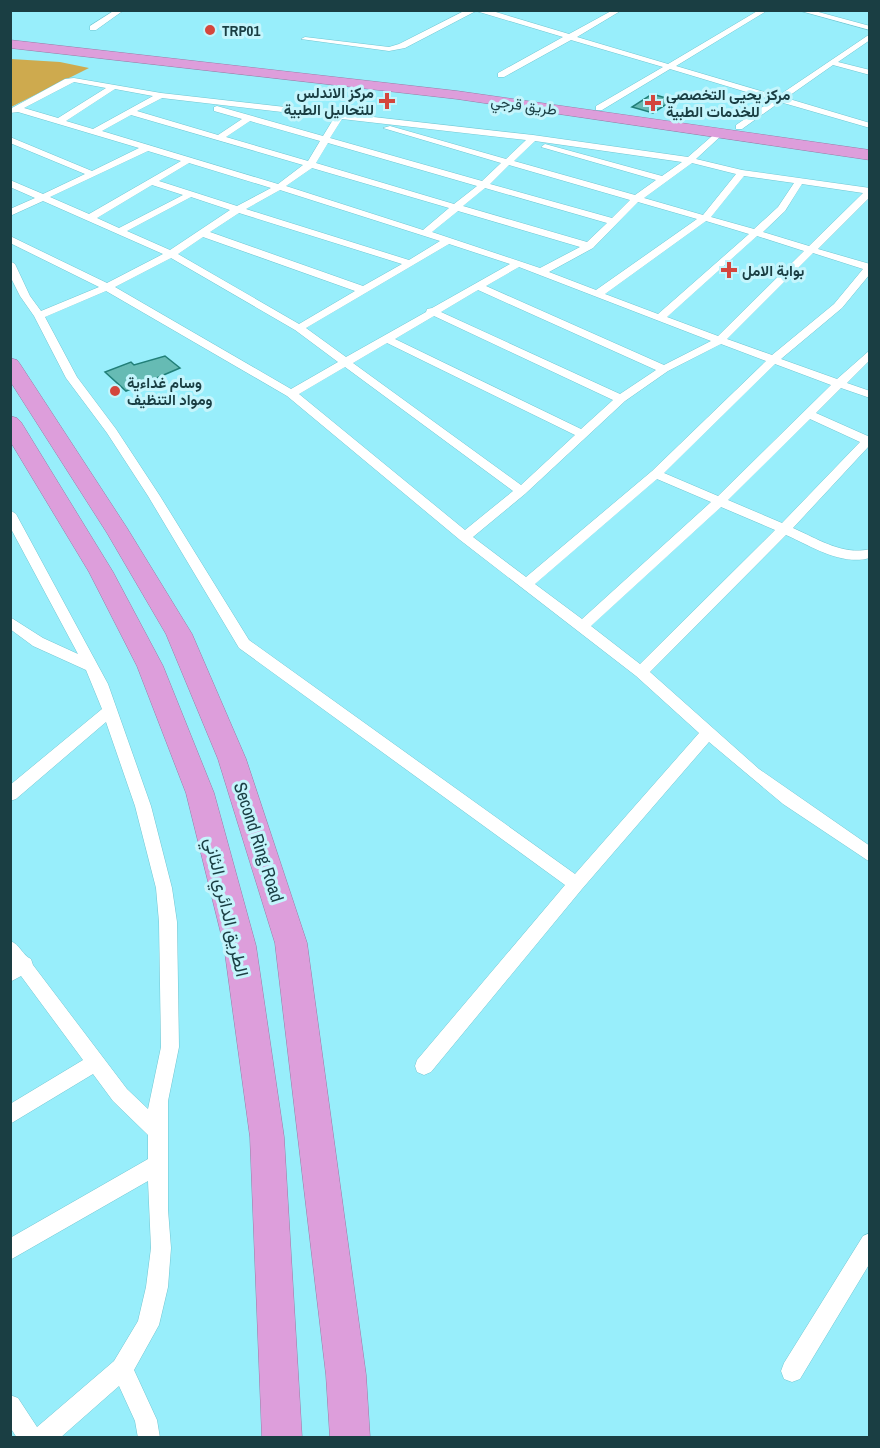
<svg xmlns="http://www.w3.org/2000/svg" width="880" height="1448" viewBox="0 0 880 1448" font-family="'Archivo Narrow',Vazirmatn,sans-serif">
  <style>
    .green { fill: #ceaa4e }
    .building { fill: #66bbb4; stroke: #217f78; stroke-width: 1.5 }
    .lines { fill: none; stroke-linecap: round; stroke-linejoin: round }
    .street-casing { stroke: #71c6d2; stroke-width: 1 }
    .highway-casing { stroke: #997ca6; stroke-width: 1 }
    .street { fill: #fff; fill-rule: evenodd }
    .highway { fill: #dd9edb; fill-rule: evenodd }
    .poi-dot { fill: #d4463d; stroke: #c4f5fc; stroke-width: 2 }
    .labels { text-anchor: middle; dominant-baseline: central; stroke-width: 6; stroke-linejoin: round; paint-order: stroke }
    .far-poi-label { font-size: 15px; font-weight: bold; fill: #1a3e43; stroke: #c4f5fc; text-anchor: start }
    .far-street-label { font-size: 15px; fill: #1a3e43; stroke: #c4f5fc }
    .street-label { font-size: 18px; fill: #1a3e43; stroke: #c4f5fc }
  </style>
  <rect width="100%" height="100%" fill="#98eefb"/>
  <!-- green -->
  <path class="green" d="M 11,59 L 60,62 L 89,68 L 11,107 Z"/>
  <!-- building -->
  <path class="building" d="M 652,94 L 673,100 L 653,113 L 632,107 Z
    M 165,356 L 180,368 L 126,391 L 105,372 L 131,362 L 134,365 Z"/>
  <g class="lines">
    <!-- street casing -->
    <g class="street-casing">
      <path id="street" d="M 115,10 L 124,10 L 96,30 L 90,30 L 90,26 Z
        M 466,10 L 489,10 L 569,34 L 613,10 L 622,10 L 577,37 L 668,64 L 759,10 L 768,10 L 676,66 L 778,96 L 870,34 L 870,40 L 838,62 L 870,70 L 870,75 L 833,65 L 786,98 L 870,123 L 870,128 L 780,102 L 742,129 L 736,129 L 736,125 L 773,100 L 670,69 L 602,110 L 596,110 L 596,106 L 663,67 L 571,40 L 504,77 L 498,77 L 498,73 L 563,37 L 476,11 L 405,48 L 389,51 L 301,39 L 305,37 L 389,47 L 399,44 Z
        M 797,10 L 811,10 L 870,26 L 870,30 Z
        M 74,78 L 161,93 L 533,135 L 688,157 L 719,130 L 722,131 L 722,135 L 696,159 L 742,170 L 870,188 L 870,197 L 818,249 L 870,264 L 870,274 L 842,308 L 781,359 L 837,379 L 870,350 L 870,360 L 847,383 L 870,391 L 870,398 L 841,388 L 816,413 L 870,437 L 870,445 L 793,528 C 816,538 843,556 870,549 L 870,558 C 841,566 811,546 786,535 L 650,672 L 759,769 L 870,846 L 870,862 L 783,804 L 709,742 L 582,889 L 431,1072 L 424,1075 L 417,1072 L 415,1066 L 417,1060 L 565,885 L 239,648 L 148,496 L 107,433 L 66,378 L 34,316 L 20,296 L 10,276 L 10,261 L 15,264 L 30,296 L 41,311 L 99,287 L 10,243 L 10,236 L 107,283 L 163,254 L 43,201 L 10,216 L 10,209 L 35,198 L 10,187 L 10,180 L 43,194 L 85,174 L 10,143 L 10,137 L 92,171 L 139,148 L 18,112 L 10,113 L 10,109 L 65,79 ZM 74,82 L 106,88 L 58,118 L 24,108 ZM 115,89 L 153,96 L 93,129 L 66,121 ZM 162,98 L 334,118 L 323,136 L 217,106 L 214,107 L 214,111 L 242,119 L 218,135 L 137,111 ZM 131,115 L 303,165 L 278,184 L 102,131 ZM 342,119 L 526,140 L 506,159 L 390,126 L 383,128 L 501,163 L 482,181 L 330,138 ZM 250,121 L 320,141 L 308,161 L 226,137 ZM 535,141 L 682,162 L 662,176 L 545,144 L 541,147 L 656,180 L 635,195 L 514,161 ZM 328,143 L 477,186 L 454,204 L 316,163 ZM 148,151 L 181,161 L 89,214 L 50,197 ZM 189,163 L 271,188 L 237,206 L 159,181 ZM 692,163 L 736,174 L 703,215 L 644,198 ZM 509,165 L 630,200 L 612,218 L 490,184 ZM 312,168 L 449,208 L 423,230 L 286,186 ZM 744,176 L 794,183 L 778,207 L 754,229 L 711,217 ZM 802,184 L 863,193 L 809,246 L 763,232 L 785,211 ZM 152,185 L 183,195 L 119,228 L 97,218 ZM 485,188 L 607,223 L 587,242 L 463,206 ZM 280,190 L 440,241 L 409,260 L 246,209 ZM 191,197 L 230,210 L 170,250 L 127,231 ZM 638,202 L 697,219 L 596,290 L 549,272 L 593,248 ZM 458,211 L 580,247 L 540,268 L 432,232 ZM 239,213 L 402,264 L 363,286 L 210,232 ZM 706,221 L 749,234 L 658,314 L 605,294 ZM 757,236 L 804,251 L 718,336 L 667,317 ZM 203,237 L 355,291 L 299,324 L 178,254 ZM 449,244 L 510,264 L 432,308 L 427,309 L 426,312 L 346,357 L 306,328 ZM 813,253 L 863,269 L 834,304 L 772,355 L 727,339 ZM 171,258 L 295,330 L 338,362 L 291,389 L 115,287 ZM 519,267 L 711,341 L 664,365 L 486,286 ZM 478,290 L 656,370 L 620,394 L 441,312 ZM 106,291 L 287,396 L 460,540 L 636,676 L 699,733 L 575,874 L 249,640 L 160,496 L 116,429 L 77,377 L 45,317 ZM 434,316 L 613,400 L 581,429 L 395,339 ZM 387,343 L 575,435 L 521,485 L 353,363 ZM 721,344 L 766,361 L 652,471 L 526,577 L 473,537 L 525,494 L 625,401 L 668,371 ZM 775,364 L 831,385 L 718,496 L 664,473 ZM 345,367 L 513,491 L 465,530 L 299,394 ZM 810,419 L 860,442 L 782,523 L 728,500 ZM 657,479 L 711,502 L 582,619 L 535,584 ZM 721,507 L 775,530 L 640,664 L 591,626 Z
        M 10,510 L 16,514 L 108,684 L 151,806 L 172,888 L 177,922 L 179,1047 L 168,1101 L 168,1210 L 171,1248 L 168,1287 L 159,1325 L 134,1370 L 157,1420 L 160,1438 L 138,1438 L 135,1421 L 119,1386 L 60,1438 L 17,1438 L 10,1427 L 10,1395 L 18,1398 L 37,1427 L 114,1361 L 138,1321 L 146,1287 L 151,1248 L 148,1181 L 10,1260 L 10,1238 L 148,1159 L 148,1135 L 113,1101 L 93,1074 L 10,1124 L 10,1104 L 83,1060 L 21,976 L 10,982 L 10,941 C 20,944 22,955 31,959 L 33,965 L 127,1089 L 148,1109 L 161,1047 L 159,922 L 156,888 L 135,806 L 106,722 L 16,799 L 10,801 L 10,785 L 102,709 L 86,670 L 33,646 L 10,629 L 10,617 L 43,638 L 78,654 L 10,527 Z
        M 870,1233 L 870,1263 L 800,1379 L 792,1382 L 784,1379 L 781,1371 L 784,1363 L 863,1236 Z"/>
    </g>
    <!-- highway casing -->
    <g class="highway-casing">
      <path id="highway" d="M 10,40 L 457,91 L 870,150 L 870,160 L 457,99 L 10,48 Z
        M 10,358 L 17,360 L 20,364 L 127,528 L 192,634 L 246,759 L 307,943 L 366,1375 L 370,1438 L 330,1438 L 326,1375 L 275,943 L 218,759 L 166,634 L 107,533 L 10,381 Z
        M 10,416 L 17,418 L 21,422 L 113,572 L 163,666 L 214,793 L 256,946 L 284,1137 L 302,1438 L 262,1438 L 250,1137 L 224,946 L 186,793 L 137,666 L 89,572 L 10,441 Z"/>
    </g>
    <!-- street -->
    <use href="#street" class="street"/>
    <!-- highway -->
    <use href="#highway" class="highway"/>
  </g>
  <!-- markers -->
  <g class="poi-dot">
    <circle cx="210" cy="30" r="6"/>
    <path d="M384 92h6v6h6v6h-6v6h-6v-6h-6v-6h6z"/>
    <path d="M650 94h6v6h6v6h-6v6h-6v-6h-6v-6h6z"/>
    <path d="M726 261h6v6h6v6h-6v6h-6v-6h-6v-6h6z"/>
    <circle cx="115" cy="391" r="6"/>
  </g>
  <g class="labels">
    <!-- far-poi labels -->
    <g class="far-poi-label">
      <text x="222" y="30">TRP01</text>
      <text x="374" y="92" text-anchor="end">مركز الاندلس<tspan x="374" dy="17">للتحاليل الطبية</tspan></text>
      <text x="666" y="94">مركز يحيى التخصصي<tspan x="666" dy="17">للخدمات الطبية</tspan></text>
      <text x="742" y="270">بوابة الامل</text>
      <text x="127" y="382">وسام غداءية<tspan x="127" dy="17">ومواد التنظيف</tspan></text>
    </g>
    <!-- far-street labels -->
    <g class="far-street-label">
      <text transform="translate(524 105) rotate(8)">طريق قرجي</text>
    </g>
    <!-- street labels -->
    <g class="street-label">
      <text transform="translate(259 842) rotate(72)">Second Ring Road</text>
      <text transform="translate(227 907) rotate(77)">الطريق الدائري الثاني</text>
    </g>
  </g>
  <!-- border -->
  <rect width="880" height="1448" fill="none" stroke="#1a3e43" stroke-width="24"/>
</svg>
